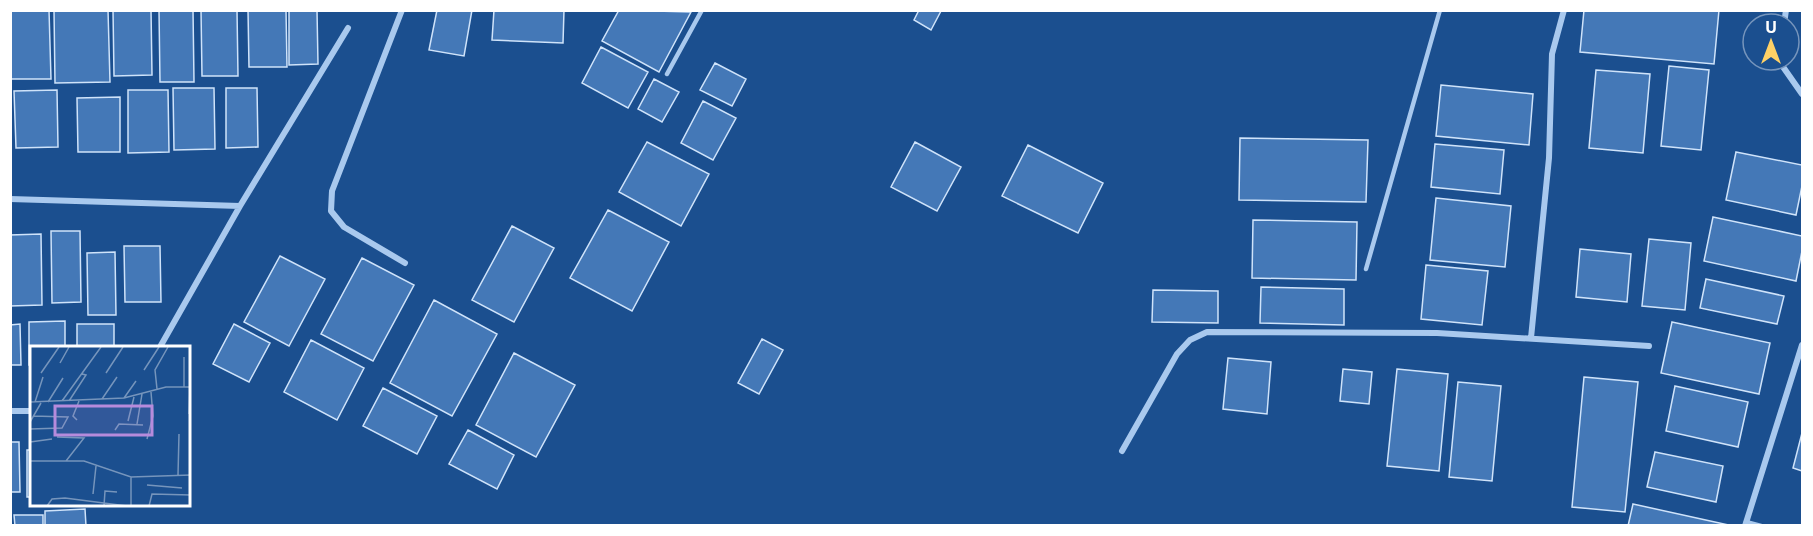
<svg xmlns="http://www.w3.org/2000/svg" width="1813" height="536" viewBox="0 0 1813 536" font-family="'Noto Sans',sans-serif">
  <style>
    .building { fill: #4478b7; stroke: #cfe3fa; stroke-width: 1.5 }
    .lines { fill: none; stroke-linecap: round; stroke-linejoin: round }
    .service { stroke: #a9c9ee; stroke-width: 4.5 }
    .minor { stroke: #a9c9ee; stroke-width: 6 }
    .inset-road { fill: none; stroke: #7695bc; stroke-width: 1.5 }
    .view { fill: #b68bdc; fill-opacity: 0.15; stroke: #b68bdc; stroke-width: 3 }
    .inset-edge { fill: none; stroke: #fff; stroke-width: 3 }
  </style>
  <rect width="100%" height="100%" fill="#1b4f8f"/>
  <!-- building -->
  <path class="building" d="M 10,10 L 49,10 L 51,79 L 10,79 Z
    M 54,10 L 108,10 L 110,82 L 55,83 Z
    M 113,10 L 151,10 L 152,75 L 114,76 Z
    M 159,10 L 193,10 L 194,82 L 160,82 Z
    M 201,10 L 237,10 L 238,76 L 202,76 Z
    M 248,10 L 286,10 L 287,67 L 249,67 Z
    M 289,10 L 317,10 L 318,64 L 289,65 Z
    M 437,10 L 472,10 L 464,56 L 429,50 Z
    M 494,10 L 564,10 L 563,43 L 492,40 Z
    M 619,10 L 691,12 L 659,72 L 602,41 Z
    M 919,10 L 941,11 L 931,30 L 914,20 Z
    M 1584,10 L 1719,10 L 1714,64 L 1580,52 Z
    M 601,47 L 648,72 L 628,108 L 582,83 Z
    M 715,63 L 746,79 L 732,106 L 700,90 Z
    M 1669,66 L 1709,70 L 1701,150 L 1661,146 Z
    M 1596,70 L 1650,74 L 1643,153 L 1589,148 Z
    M 654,79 L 679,92 L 662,122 L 638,109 Z
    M 1441,85 L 1533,94 L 1529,145 L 1436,136 Z
    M 173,88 L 214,88 L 215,149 L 174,150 Z
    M 226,88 L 257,88 L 258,147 L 226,148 Z
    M 57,90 L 58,147 L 16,148 L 14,91 Z
    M 128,90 L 168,90 L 169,152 L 128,153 Z
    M 120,97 L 120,152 L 78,152 L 77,98 Z
    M 703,101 L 736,118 L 713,160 L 681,143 Z
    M 1240,138 L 1368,140 L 1366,202 L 1239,200 Z
    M 647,142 L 709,174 L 681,226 L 619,192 Z
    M 915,142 L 961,167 L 937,211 L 891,187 Z
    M 1435,144 L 1504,150 L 1500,194 L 1431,187 Z
    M 1028,145 L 1103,183 L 1078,233 L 1002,196 Z
    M 1736,152 L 1802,165 L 1802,186 L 1796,215 L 1726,200 Z
    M 1436,198 L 1511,206 L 1505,267 L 1430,260 Z
    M 608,210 L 669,242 L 632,311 L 570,278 Z
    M 1713,217 L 1802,236 L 1802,251 L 1796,281 L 1704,261 Z
    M 1253,220 L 1357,222 L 1356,280 L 1252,278 Z
    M 512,226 L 554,248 L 514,322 L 472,300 Z
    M 51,231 L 80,231 L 81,302 L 52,303 Z
    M 41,234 L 42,305 L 10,306 L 10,235 Z
    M 1649,239 L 1691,243 L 1685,310 L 1642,306 Z
    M 124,246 L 160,246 L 161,302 L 125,302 Z
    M 1580,249 L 1631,254 L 1627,302 L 1576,297 Z
    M 115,252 L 116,315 L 88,315 L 87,253 Z
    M 280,256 L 325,279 L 289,346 L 244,322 Z
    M 362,258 L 414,285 L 373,361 L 321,334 Z
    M 1426,265 L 1488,271 L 1482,325 L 1421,319 Z
    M 1706,279 L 1784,296 L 1777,324 L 1700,308 Z
    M 1261,287 L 1344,289 L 1344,325 L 1260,323 Z
    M 1153,290 L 1218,291 L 1218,323 L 1152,322 Z
    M 434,300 L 497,334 L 452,416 L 390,383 Z
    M 65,321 L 65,347 L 32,347 L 32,365 L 29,365 L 29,322 Z
    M 1672,322 L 1770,343 L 1759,394 L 1661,373 Z
    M 20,324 L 21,365 L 10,365 L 10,325 Z
    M 77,324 L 114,324 L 114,347 L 77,347 Z
    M 234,324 L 270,343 L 249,382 L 213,364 Z
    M 762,339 L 783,350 L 759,394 L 738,383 Z
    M 311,340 L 364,368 L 337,420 L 284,392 Z
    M 514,353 L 575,385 L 536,457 L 476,425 Z
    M 1228,358 L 1271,362 L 1267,414 L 1223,409 Z
    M 1343,369 L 1372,372 L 1369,404 L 1340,401 Z
    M 1397,369 L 1448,374 L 1439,471 L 1387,466 Z
    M 1584,377 L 1638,382 L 1625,512 L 1572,507 Z
    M 1458,382 L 1501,386 L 1492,481 L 1449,477 Z
    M 1675,386 L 1748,402 L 1738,447 L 1666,431 Z
    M 383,388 L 437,416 L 417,454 L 363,426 Z
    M 468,430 L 514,455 L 497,489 L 449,464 Z
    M 1802,433 L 1802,471 L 1793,468 Z
    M 10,442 L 19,442 L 20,492 L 10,492 Z
    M 27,450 L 32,450 L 32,497 L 27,497 Z
    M 1655,452 L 1723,466 L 1716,502 L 1647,487 Z
    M 1633,504 L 1733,526 L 1628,526 Z
    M 85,509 L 86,526 L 45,526 L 45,511 Z
    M 14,515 L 43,515 L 43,526 L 15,526 Z"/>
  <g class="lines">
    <!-- service -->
    <path class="service" d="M 667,74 L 702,10
      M 1366,269 L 1440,10
      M 1746,522 L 1761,526"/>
    <!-- minor -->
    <path class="minor" d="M 402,10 L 332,191 L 331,211 L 344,227 L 405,263
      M 1784,24 L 1786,10
      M 1781,60 L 1781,64 L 1802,94
      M 10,199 L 240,206 L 160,347
      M 240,206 L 348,28
      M 1531,338 L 1549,158 L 1552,54 L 1564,10
      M 10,411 L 32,411
      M 1122,451 L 1177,354 L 1190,340 L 1207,332 L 1437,333 L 1649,346
      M 1745,526 L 1802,345"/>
  </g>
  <!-- overview -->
  <g transform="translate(30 346)">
    <rect width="160" height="160" fill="#1b4f8f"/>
    <path class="inset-road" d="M 30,17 L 39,1M 114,24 L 129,1M 11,27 L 29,1M 76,27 L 93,1M 154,41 L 154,11M 127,43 L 125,24 L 138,1M 94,52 L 106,35M 72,53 L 87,31M 32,55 L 71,1M 39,55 L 56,29 L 52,28M 0,56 L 94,52 L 136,41 L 161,41M 5,56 L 13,31M 18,56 L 33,32M 159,68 L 160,41M 47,74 L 43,70 L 49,55M 98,75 L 104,51M 0,76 L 11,57M 107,78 L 112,48M 0,83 L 32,82 L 38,71 L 3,70M 85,84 L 89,78 L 113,79M 27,91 L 54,92 L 36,115M 117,93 L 123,70 L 121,46M 0,96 L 22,93M 0,115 L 54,115 L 101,131 L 161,129M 148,129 L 149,88M 117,139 L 152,142M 63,148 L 66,120M 17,160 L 22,153 L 35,152 L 97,160M 74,160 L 75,145 L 87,146M 101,160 L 101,131M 119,160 L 122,148 L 161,149"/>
    <path class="view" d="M 25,60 L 122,60 L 122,89 L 25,89 Z"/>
    <rect width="160" height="160" class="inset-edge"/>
  </g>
  <!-- border -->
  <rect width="1813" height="536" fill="none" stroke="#ffffff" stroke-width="24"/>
  <!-- north arrow -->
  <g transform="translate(1771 42)"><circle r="28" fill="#1b4f8f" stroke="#7695bc" stroke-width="1.5"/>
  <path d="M0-4.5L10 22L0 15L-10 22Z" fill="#ffd166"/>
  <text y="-9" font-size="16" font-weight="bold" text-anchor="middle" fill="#ffffff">U</text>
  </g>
</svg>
